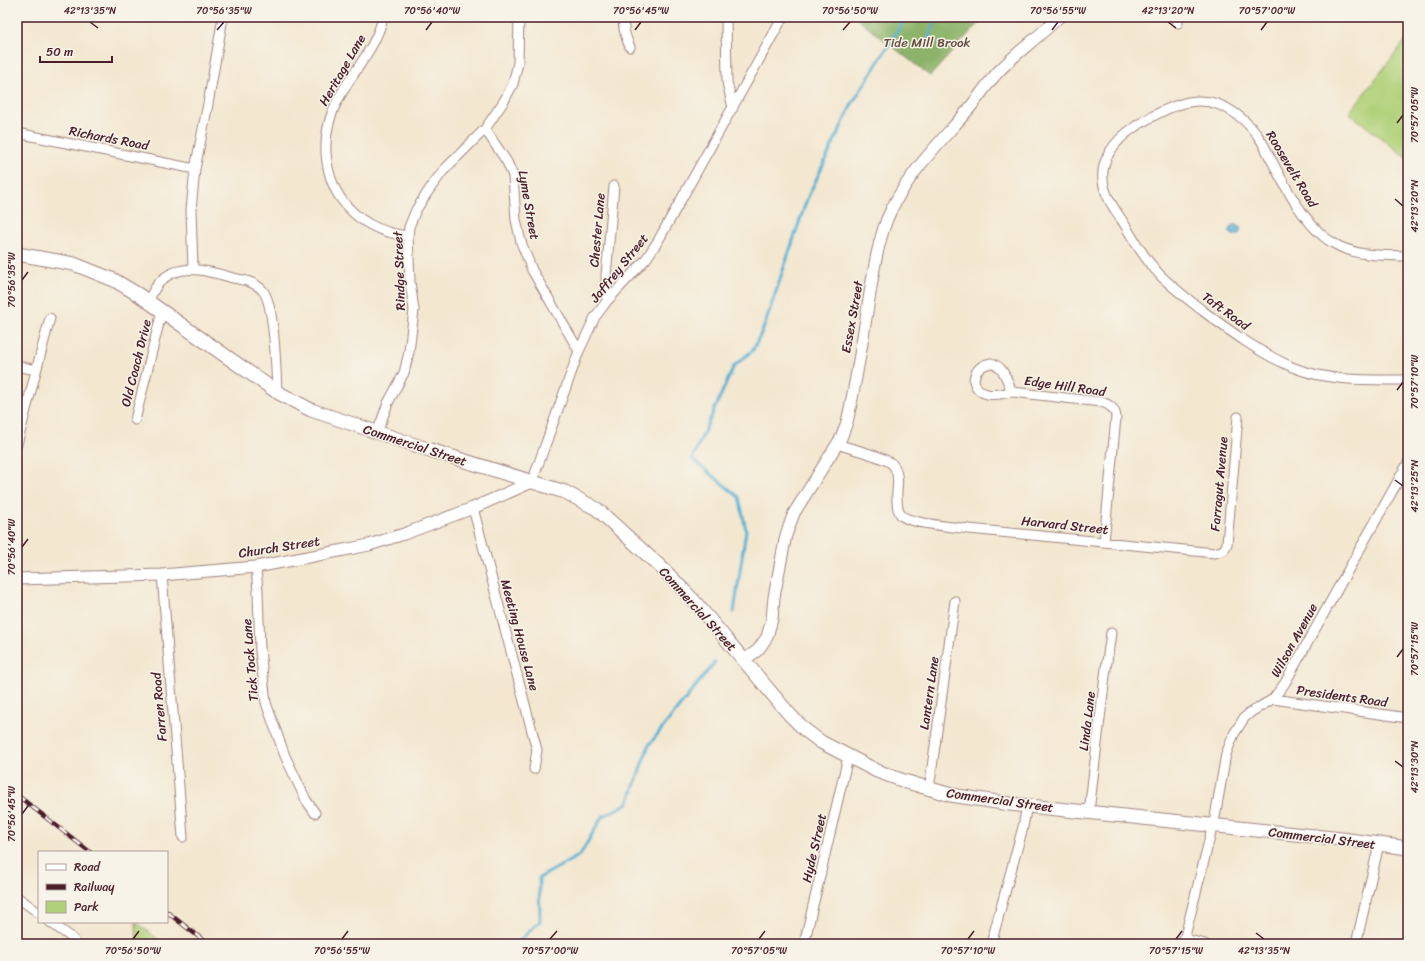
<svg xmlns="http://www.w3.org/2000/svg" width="1425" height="961" viewBox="0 0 1425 961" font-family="Sriracha,sans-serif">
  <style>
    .green { fill: #b0d179; stroke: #7d7852 }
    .forest { fill: #8cb369; stroke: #6b694a }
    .water { fill: #56b0d3; stroke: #50687f }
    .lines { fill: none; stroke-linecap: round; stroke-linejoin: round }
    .stream { stroke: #56b0d3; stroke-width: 3 }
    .minor-casing { stroke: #9e837e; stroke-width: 11 }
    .tertiary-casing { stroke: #9e837e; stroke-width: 13 }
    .secondary-casing { stroke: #9e837e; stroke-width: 15 }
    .minor { stroke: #fff; stroke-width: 9 }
    .tertiary { stroke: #fff; stroke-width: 11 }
    .secondary { stroke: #fff; stroke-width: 13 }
    .rail-casing { stroke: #4a1f2b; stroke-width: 4.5 }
    .rail { stroke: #f7f3e8; stroke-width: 3; stroke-dasharray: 9; stroke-linecap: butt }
    .ticks { fill: none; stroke: #4a1f2b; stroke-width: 1.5 }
    .labels { text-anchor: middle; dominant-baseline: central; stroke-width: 3; stroke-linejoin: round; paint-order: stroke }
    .park-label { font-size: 13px; fill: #644c3e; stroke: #f7f3e8 }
    .street-label { font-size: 13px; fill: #4a1f2b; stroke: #f7f3e8 }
    .neatline { fill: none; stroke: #4a1f2b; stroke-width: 1.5 }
    .ticks-label { font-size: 10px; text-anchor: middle; fill: #4a1f2b }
  </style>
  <rect width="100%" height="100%" fill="#f7f3e8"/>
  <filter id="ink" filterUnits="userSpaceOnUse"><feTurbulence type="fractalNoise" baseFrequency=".025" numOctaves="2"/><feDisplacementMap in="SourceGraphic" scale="8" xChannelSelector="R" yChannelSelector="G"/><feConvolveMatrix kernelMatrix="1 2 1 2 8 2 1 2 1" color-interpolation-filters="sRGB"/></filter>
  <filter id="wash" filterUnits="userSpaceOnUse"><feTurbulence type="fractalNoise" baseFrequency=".012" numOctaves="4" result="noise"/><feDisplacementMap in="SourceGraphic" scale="16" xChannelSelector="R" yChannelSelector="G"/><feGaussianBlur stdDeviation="0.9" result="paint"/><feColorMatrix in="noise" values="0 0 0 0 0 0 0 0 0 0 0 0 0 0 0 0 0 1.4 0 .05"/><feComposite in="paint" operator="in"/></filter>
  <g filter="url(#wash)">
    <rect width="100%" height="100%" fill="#f3e7d0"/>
    <!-- green -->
    <path class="green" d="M 1408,37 L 1408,159 L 1349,113 Z
      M 136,922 L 164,944 L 137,944 Z"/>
    <!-- forest -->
    <path class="forest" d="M 855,17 L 984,17 L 930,76 Z"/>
    <!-- water -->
    <path class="water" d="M1229.5 230a5.5 5.5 0 1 1 11 0a5.5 5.5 0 1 1-11 0Z"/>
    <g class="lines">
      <!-- stream -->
      <path class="stream" d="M 928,41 L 936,17
        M 734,612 L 746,530 L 739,497 L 692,459 L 734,366 L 753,350 L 764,327 L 807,199 L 852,104 L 906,17
        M 516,944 L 540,921 L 539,878 L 580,855 L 602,817 L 628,803 L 649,745 L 715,662"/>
    </g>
  </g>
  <g filter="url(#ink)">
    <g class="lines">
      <!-- minor casing -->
      <g class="minor-casing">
        <path id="minor" d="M 383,17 C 371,68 323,92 326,153 C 327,168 332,186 341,199 C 358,222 380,233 408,236
          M 623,17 C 623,29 625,37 630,47
          M 726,17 L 727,82 L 733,108
          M 1174,17 L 1178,23
          M 485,129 L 507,162 L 513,176 L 516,220 L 521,242 L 532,270 L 579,351
          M 17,133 L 195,169
          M 1408,256 C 1383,255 1356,257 1333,243 C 1307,228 1286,189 1273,163 C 1269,156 1266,149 1262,142 C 1249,121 1225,101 1200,101 C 1181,100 1152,116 1136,126 C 1115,140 1096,162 1105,190 C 1109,203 1118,214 1125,225 C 1135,243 1146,260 1160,275 C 1173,288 1188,299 1203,311 C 1231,332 1260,353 1292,367 C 1328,382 1370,380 1408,380
          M 193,268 L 191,210 L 195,169 L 208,104 L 223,17
          M 607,301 L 606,276 L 614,186
          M 148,302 C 151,296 154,288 159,283 C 178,261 208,271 233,278 C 243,280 256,282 263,291 C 275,305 276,372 277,392
          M 17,366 L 36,370
          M 1012,392 C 1004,393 994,396 987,394 C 968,389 971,366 991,363 C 1004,366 1007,381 1012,392 L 1101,402 C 1109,404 1115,408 1116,417 L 1104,542
          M 135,420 L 162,311
          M 377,433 L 388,403 L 404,373 L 409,352 L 414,310 L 410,282 L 408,236 L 409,227 L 416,210 L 429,190 L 443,171 L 485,129 L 504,101 L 513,84 L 518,63 L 519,17
          M 17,444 L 50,318
          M 837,444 C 848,448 887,457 893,465 C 899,472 898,483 897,491 C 897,499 896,509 901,515 C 909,524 956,527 969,529 L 1215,553 L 1224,550 L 1227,544 L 1238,417
          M 532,482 L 579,351 L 595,317 L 607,301 L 646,259 L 658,241 L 783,17
          M 473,508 L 537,750 L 534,769
          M 256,567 L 258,592 L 260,650 L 266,703 L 285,756 L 306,800 L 315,813
          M 162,575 L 183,837
          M 1273,699 L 1408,718
          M 929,789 L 955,601
          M 1089,812 L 1105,676 L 1111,633
          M 17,897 L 39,913
          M 50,922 L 71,937 L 77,944
          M 1185,939 L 1205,944
          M 804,944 L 848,757
          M 991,944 L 1023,827 L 1027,805
          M 1183,944 L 1215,817 L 1226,754 L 1234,734 L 1244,718 L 1251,712 L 1273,699 L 1285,683 L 1408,463
          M 1356,944 L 1379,844"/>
      </g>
      <!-- tertiary casing -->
      <g class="tertiary-casing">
        <path id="tertiary" d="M 17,579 L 162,575 L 256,567 L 334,552 L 369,545 L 404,534 L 473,508 L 532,482
          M 744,660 L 758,650 L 767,637 L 772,619 L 774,597 L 786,535 L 794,513 L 841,438 L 847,422 C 857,379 863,336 870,293 C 874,268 878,243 887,219 C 905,176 938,145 968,110 C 978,98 987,84 998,72 C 1017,52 1040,36 1059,17"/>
      </g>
      <!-- secondary casing -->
      <g class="secondary-casing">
        <path id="secondary" d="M 17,254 L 74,264 L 114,280 L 139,295 L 277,392 L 311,410 L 430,450 L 565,492 L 597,509 L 665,571 L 694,601 L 790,715 L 805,730 L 821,742 L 877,771 L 904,781 L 951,795 L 1010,804 L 1342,839 L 1408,848"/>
      </g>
      <!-- minor -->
      <use href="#minor" class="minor"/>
      <!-- tertiary -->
      <use href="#tertiary" class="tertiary"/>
      <!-- secondary -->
      <use href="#secondary" class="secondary"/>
      <!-- rail casing -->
      <g class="rail-casing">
        <path id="rail" d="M 17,795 L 90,852
          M 167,912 L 208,944"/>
      </g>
      <!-- rail -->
      <use href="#rail" class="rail"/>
    </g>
  </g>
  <!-- ticks -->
  <path class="ticks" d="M 90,22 L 98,28M 1168,22 L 1176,28M 217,30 L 224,22M 426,30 L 432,22M 635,30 L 641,22M 843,30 L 850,22M 1052,30 L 1058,22M 1261,30 L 1267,22M 1397,123 L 1403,115M 1395,199 L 1403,206M 22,280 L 28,272M 1397,390 L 1403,382M 1395,480 L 1403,486M 22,547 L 28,539M 1397,657 L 1403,649M 1395,761 L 1403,767M 22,814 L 28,806M 1256,933 L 1264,939M 133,939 L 139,931M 342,939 L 348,931M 550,939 L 557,931M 759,939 L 765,931M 968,939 L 974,931M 1176,939 L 1182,931"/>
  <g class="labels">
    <!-- park labels -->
    <g class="park-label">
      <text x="927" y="42">Tide Mill Brook</text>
    </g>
    <!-- street labels -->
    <g class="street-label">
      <text transform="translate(342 70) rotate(-60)">Heritage Lane</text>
      <text transform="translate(109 138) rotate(11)">Richards Road</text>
      <text transform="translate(1292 169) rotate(59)">Roosevelt Road</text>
      <text transform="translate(529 205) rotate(80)">Lyme Street</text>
      <text transform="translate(597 230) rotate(-85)">Chester Lane</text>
      <text transform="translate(619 268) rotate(-51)">Jaffrey Street</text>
      <text transform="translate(399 271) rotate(-92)">Rindge Street</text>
      <text transform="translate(1226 311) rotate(36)">Taft Road</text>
      <text transform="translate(852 317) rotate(-80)">Essex Street</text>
      <text transform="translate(136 363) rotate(-76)">Old Coach Drive</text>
      <text transform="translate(1065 386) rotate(8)">Edge Hill Road</text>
      <text transform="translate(415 445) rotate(18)">Commercial Street</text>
      <text transform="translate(1219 484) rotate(-85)">Farragut Avenue</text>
      <text transform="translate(1065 525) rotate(6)">Harvard Street</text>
      <text transform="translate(279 547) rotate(-9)">Church Street</text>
      <text transform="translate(698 609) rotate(48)">Commercial Street</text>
      <text transform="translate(520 635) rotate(75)">Meeting House Lane</text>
      <text transform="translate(1294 640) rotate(-61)">Wilson Avenue</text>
      <text transform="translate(250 660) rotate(-95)">Tick Tock Lane</text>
      <text transform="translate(929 693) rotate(-82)">Lantern Lane</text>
      <text transform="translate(1342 696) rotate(8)">Presidents Road</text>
      <text transform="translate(159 707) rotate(-95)">Farren Road</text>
      <text transform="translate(1087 721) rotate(-83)">Linda Lane</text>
      <text transform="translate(1000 800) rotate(8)">Commercial Street</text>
      <text transform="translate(1322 838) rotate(7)">Commercial Street</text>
      <text transform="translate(814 848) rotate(-77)">Hyde Street</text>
    </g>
  </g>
  <!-- margin -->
  <rect width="1425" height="961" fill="none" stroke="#f7f3e8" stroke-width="44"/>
  <!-- legend -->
  <rect x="38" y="851" width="130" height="72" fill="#f7f3e8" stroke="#b29e9c"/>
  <rect x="46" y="864" width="20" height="6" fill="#ffffff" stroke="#b29e9c"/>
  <text x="74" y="871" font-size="12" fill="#4a1f2b">Road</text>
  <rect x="46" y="884" width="20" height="6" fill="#4a1f2b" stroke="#b29e9c"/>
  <text x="74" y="891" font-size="12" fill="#4a1f2b">Railway</text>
  <rect x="46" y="901" width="20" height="12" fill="#b0d179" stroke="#b29e9c"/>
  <text x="74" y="911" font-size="12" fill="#4a1f2b">Park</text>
  <!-- scale -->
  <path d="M40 56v6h72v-6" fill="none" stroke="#4a1f2b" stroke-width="2"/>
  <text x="46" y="56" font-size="12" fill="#4a1f2b" stroke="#f7f3e8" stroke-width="3" paint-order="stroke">50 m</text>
  <rect x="22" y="22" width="1381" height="917" class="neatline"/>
  <g class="ticks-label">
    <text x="90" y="14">42°13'35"N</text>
    <text x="224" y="14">70°56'35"W</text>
    <text x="432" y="14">70°56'40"W</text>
    <text x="641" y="14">70°56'45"W</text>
    <text x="850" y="14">70°56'50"W</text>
    <text x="1058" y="14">70°56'55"W</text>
    <text x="1168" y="14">42°13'20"N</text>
    <text x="1267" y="14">70°57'00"W</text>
    <text transform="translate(1414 115) rotate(-90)" y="4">70°57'05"W</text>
    <text transform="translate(1414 206) rotate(-90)" y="4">42°13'20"N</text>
    <text transform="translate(11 280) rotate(-90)" y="4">70°56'35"W</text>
    <text transform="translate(1414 382) rotate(-90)" y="4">70°57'10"W</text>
    <text transform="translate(1414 486) rotate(-90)" y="4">42°13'25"N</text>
    <text transform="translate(11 547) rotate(-90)" y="4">70°56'40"W</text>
    <text transform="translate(1414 649) rotate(-90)" y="4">70°57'15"W</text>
    <text transform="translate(1414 767) rotate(-90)" y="4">42°13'30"N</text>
    <text transform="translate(11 814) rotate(-90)" y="4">70°56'45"W</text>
    <text x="133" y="954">70°56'50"W</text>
    <text x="342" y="954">70°56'55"W</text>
    <text x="550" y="954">70°57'00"W</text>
    <text x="759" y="954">70°57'05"W</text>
    <text x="968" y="954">70°57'10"W</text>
    <text x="1176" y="954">70°57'15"W</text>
    <text x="1264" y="954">42°13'35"N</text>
  </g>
</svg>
